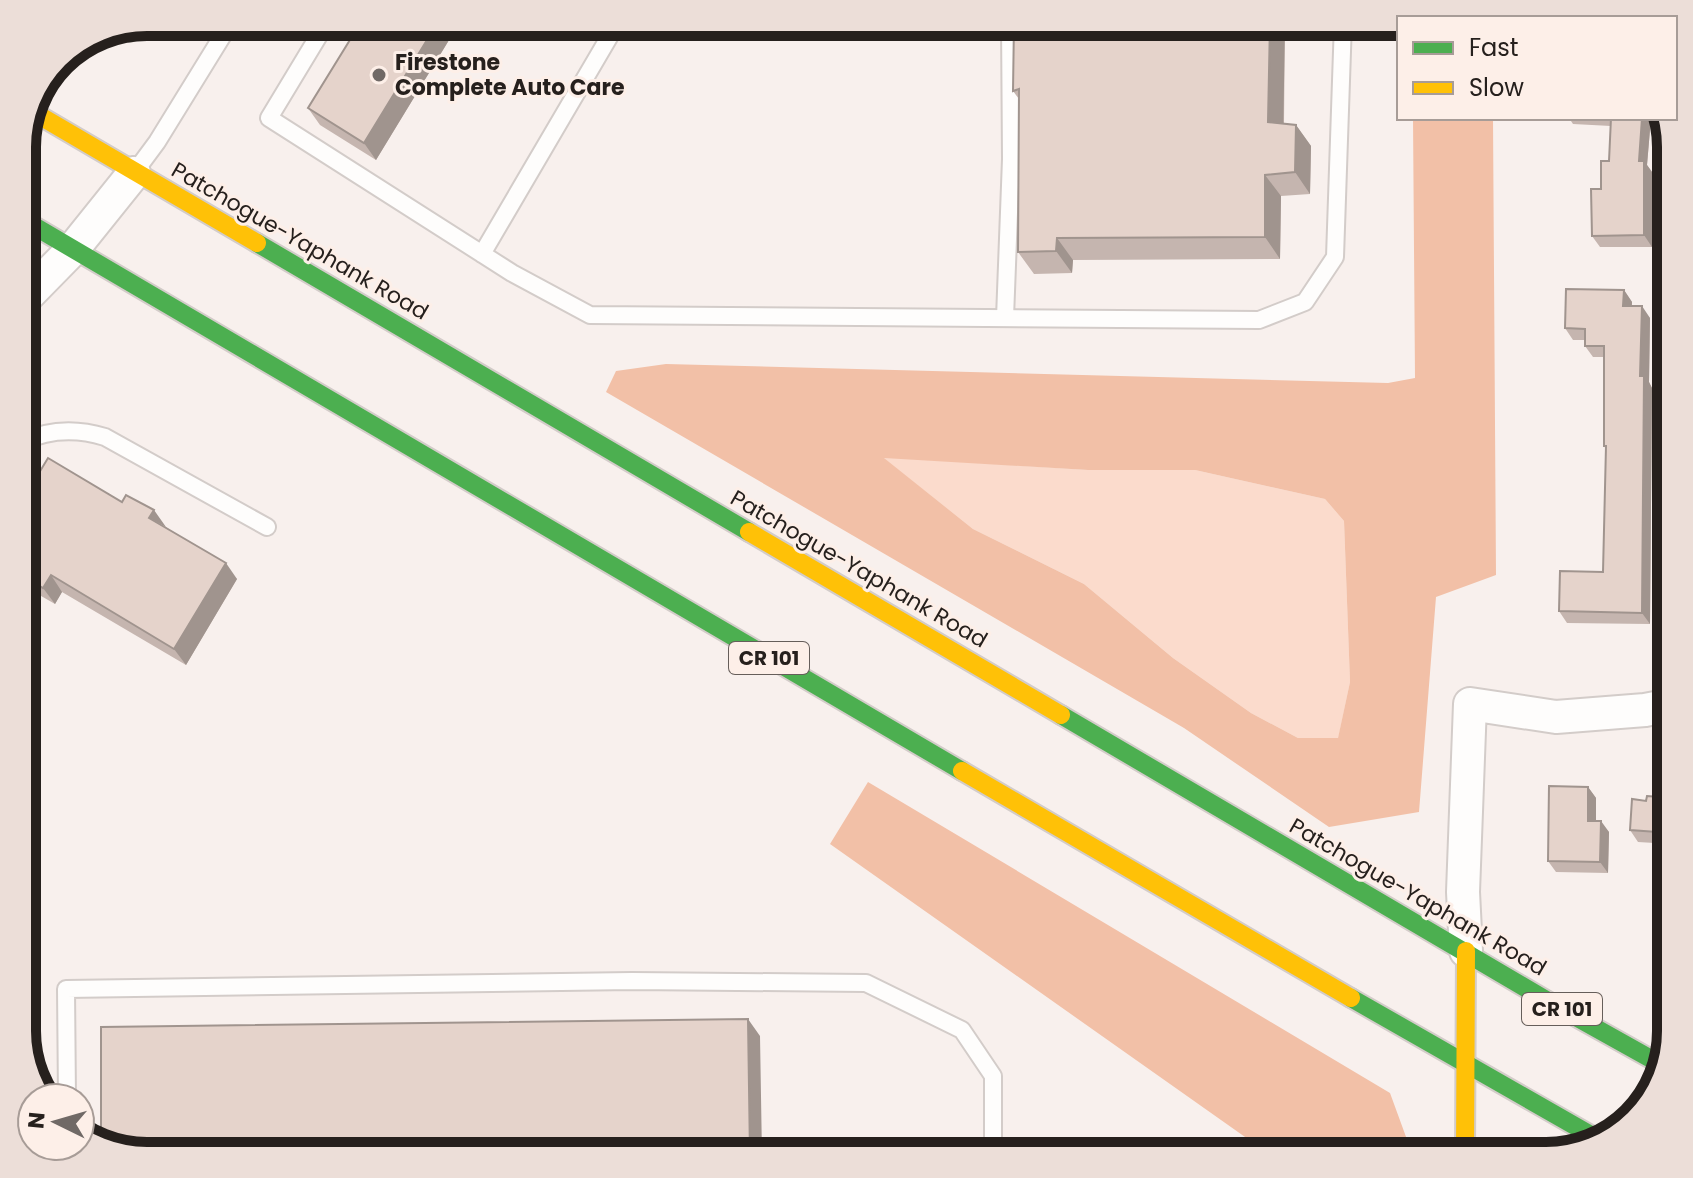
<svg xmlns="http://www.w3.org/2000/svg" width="1693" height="1178" viewBox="0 0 1693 1178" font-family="Poppins,sans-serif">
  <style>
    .green { fill: #fbdbcc }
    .forest { fill: #f2c0a7; fill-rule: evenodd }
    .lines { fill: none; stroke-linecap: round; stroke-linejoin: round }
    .lane-casing { stroke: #d3ccc9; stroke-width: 20 }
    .street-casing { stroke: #d3ccc9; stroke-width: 36 }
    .fast-casing { stroke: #d3ccc9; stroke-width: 22 }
    .slow-casing { stroke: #d3ccc9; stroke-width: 22 }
    .lane { stroke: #fefdfc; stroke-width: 16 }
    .street { stroke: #fefdfc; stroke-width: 32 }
    .fast { stroke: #4caf50; stroke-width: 18 }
    .slow { stroke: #ffc107; stroke-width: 18 }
    .wall { fill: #c5b5af }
    .shaded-wall { fill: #a0948e }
    .building { fill: #e5d3cb; stroke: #a0948e; stroke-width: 2 }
    .poi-dot { fill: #706966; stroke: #fdefe8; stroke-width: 3 }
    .labels { text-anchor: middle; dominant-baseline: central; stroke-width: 6; stroke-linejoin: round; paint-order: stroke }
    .shield { fill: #fdefe8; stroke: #665e5a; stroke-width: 2 }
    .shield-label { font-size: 20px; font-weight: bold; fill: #26201d }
    .poi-label { font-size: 22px; font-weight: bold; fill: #26201d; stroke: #fdefe8; text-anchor: start }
    .street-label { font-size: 22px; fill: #26201d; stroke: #fdefe8 }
    .rim { fill: none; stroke: #26201d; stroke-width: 10 }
  </style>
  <rect width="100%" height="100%" fill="#f8f0ed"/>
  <!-- green -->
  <path class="green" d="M 882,457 L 1088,470 L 1195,470 L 1325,499 L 1344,521 L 1350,682 L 1338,739 L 1298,738 L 1251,713 L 1173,658 L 1084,584 L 973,529 Z"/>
  <!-- forest -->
  <path class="forest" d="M 1413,118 L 1493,118 L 1496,575 L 1436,597 L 1419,812 L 1329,827 L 1184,728 L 606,392 L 616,371 L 666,364 L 1388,383 L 1415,378 ZM 884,458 L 1088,470 L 1195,470 L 1325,499 L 1344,521 L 1350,682 L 1338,738 L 1298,738 L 1251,713 L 1173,658 L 1084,584 L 973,529 Z
    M 868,782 L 1390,1093 L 1413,1156 L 1272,1156 L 830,844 Z"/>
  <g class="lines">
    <!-- lane casing -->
    <g class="lane-casing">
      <path id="lane" d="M 327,22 L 269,118 L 512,273 L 590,315 L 1259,320 L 1305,302 L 1335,257 L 1343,22
        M 125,30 L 129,33 L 132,27
        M 137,169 L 157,142 L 231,22
        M 482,254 L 618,22
        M 1005,318 L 1011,159 L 1010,22
        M 22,442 C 49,429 76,428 105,437 L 267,527
        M 67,1098 L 66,989 L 632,981 L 866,983 L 962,1030 L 993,1076 L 993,1156"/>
    </g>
    <!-- street casing -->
    <g class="street-casing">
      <path id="street" d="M 22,301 L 73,249 L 134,173
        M 1466,951 L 1463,892 L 1470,704 L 1556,717 L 1645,710 L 1671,705"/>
    </g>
    <!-- fast casing -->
    <g class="fast-casing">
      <path id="fast" d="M 22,219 L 962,771
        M 257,243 L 749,532
        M 1061,715 L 1558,1007 L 1660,1064
        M 1351,998 L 1603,1142"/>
    </g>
    <!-- slow casing -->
    <g class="slow-casing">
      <path id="slow" d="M 35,113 L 257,243
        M 749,532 L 1061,715
        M 962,771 L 1351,998
        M 1465,1156 L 1466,951"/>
    </g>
    <!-- lane -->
    <use href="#lane" class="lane"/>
    <!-- street -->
    <use href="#street" class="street"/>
    <!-- fast -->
    <use href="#fast" class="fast"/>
    <!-- slow -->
    <use href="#slow" class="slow"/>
  </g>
  <!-- wall -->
  <path class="wall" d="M 361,22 L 460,22 L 376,160 L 320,125 L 308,108 Z
    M 1014,22 L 1285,22 L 1284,123 L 1296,125 L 1311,146 L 1310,194 L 1281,196 L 1280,259 L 1073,260 L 1072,273 L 1034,274 L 1018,252 L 1019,99 L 1013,91 Z
    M 1569,118 L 1651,118 L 1647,165 L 1652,172 L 1652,247 L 1600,247 L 1592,236 L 1601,189 L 1609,161 L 1611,126 L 1573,124 Z
    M 1624,290 L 1632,302 L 1632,306 L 1650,318 L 1649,382 L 1652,388 L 1650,624 L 1567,623 L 1559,611 L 1603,572 L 1606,449 L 1604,446 L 1604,357 L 1593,357 L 1585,346 L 1585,340 L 1573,340 L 1565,328 Z
    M 166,527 L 237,579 L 186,665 L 62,592 L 55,604 L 22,585 L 22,575 Z
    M 1588,787 L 1596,798 L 1596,821 L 1609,832 L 1608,873 L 1556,872 L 1548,861 Z
    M 1671,798 L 1671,844 L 1638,842 L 1630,830 L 1646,801 Z"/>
  <!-- shaded-wall -->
  <path class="shaded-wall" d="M 438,22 L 460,22 L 376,160 L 364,143 Z
    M 1270,22 L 1285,22 L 1283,144 L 1268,122 Z
    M 1642,118 L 1651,118 L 1647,165 L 1652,172 L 1652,247 L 1644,235 L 1639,161 Z
    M 1296,125 L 1311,146 L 1310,194 L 1295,172 Z
    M 1265,175 L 1281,196 L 1280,259 L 1265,237 Z
    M 1057,238 L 1073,260 L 1072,273 L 1056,251 Z
    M 1624,290 L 1632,302 L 1631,317 L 1623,306 Z
    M 1642,306 L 1650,318 L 1649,382 L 1652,388 L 1650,624 L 1642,613 L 1640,376 Z
    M 154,510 L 166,527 L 149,518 Z
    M 226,563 L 237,579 L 186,665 L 174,649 Z
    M 51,575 L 62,592 L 55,604 L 43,588 Z
    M 1588,787 L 1596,798 L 1596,832 L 1588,821 Z
    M 1601,821 L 1609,832 L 1608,873 L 1600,862 Z
    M 748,1019 L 760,1036 L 762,1156 L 750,1156 Z"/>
  <!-- building -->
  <path class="building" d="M 361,22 L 438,22 L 364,143 L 308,108 Z
    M 1014,22 L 1270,22 L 1268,122 L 1296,125 L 1295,172 L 1265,175 L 1265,237 L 1057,238 L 1056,251 L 1018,252 L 1019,89 L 1013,91 Z
    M 1611,118 L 1642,118 L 1639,161 L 1644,161 L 1644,235 L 1592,236 L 1591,189 L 1601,189 L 1601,161 L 1609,161 Z
    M 1566,289 L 1624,290 L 1623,306 L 1642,306 L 1640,376 L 1644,376 L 1642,613 L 1559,611 L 1560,571 L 1603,572 L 1606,446 L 1604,446 L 1604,346 L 1585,346 L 1585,329 L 1565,328 Z
    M 48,458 L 122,502 L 126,495 L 154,510 L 149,518 L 226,563 L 174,649 L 51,575 L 43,588 L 22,575 L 22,501 Z
    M 1549,786 L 1588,787 L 1588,821 L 1601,821 L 1600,862 L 1548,861 Z
    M 1647,796 L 1671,798 L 1671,833 L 1630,830 L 1632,799 L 1646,801 Z
    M 748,1019 L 750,1156 L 146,1156 L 101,1141 L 101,1027 Z"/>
  <!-- markers -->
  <circle class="poi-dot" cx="379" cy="75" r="8"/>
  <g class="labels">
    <!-- shield labels -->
    <g class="shield">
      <rect x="729" y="642" width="80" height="32" rx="6"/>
      <rect x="1522" y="993" width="80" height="32" rx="6"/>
    </g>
    <g class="shield-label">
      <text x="769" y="658">CR 101</text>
      <text x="1562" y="1009">CR 101</text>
    </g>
    <!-- poi labels -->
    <g class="poi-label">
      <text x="395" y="62">Firestone<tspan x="395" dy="25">Complete Auto Care</tspan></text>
    </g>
    <!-- street labels -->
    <g class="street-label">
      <text transform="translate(300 241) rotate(30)">Patchogue-Yaphank Road</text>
      <text transform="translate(859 569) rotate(30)">Patchogue-Yaphank Road</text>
      <text transform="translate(1418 897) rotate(30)">Patchogue-Yaphank Road</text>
    </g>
  </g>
  <!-- crop -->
  <path d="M0 0H1693V1178H0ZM147 36H1546A111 111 0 0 1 1657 147V1031A111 111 0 0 1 1546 1142H147A111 111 0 0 1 36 1031V147A111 111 0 0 1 147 36Z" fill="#ecded8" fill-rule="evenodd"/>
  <path class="rim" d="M147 36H1546A111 111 0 0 1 1657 147V1031A111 111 0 0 1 1546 1142H147A111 111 0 0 1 36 1031V147A111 111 0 0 1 147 36Z"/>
  <!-- legend -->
  <rect x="1397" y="16" width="280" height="104" fill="#fdefe8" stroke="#a79c97" stroke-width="2"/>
  <rect x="1413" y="42" width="40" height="12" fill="#4caf50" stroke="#a79c97" stroke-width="2"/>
  <text x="1469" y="56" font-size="24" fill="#26201d">Fast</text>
  <rect x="1413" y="82" width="40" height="12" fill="#ffc107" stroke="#a79c97" stroke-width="2"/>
  <text x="1469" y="96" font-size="24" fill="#26201d">Slow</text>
  <!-- north arrow -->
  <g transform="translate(56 1122) rotate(275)"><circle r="38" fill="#fdefe8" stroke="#a79c97" stroke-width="2"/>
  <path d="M0-6L14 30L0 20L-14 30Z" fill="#706966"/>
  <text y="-12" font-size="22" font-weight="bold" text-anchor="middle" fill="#26201d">N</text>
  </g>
</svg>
